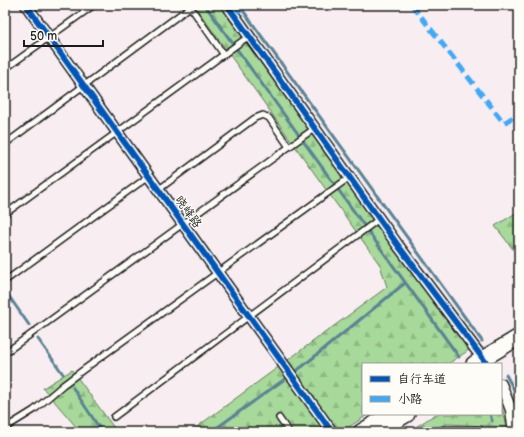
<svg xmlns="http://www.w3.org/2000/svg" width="524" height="437" viewBox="0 0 524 437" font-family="'Balsamiq Sans','LXGW WenKai TC',sans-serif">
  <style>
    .forest { fill: url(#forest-firs); stroke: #627a5b }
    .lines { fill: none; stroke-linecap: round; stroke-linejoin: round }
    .stream { stroke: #5a8395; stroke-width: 3 }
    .service-casing { stroke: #1c1c1c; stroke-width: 8 }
    .minor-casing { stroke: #1c1c1c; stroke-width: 13 }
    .secondary-casing { stroke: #1c1c1c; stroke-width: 18 }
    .service { stroke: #fdfcf7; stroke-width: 5 }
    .minor { stroke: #fdfcf7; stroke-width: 10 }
    .secondary { stroke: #fdfcf7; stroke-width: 15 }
    .quiet { stroke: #3fa9f5; stroke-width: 5; stroke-dasharray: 10 5; stroke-linecap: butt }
    .cycleway-casing { stroke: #fdfcf7; stroke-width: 8 }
    .cycleway { stroke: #0057b8; stroke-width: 6 }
    .labels { text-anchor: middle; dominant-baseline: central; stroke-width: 3; stroke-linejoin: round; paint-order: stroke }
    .street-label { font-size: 12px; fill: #1c1c1c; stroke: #fdfcf7 }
  </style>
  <defs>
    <pattern id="forest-firs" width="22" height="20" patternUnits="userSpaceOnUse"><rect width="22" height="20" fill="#a7d99a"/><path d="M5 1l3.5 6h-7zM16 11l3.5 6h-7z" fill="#8fba84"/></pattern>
  </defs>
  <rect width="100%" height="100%" fill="#f8eef2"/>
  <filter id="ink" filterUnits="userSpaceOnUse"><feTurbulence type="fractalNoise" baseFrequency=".025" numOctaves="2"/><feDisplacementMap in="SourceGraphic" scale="8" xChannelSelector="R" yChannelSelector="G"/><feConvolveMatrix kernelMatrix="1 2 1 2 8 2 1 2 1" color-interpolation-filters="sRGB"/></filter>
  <g filter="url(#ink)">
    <!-- forest -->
    <path class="forest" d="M 194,5 L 219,5 L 469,350 L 448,364 L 363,364 L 363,414 L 369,414 L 341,432 L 190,432 L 387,287 L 380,265 Z
      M 519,211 L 519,257 L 495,226 Z
      M 72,370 L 117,432 L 73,432 L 77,428 L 43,388 Z
      M 501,403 L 507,427 L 448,424 L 419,432 L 408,432 L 436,414 L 501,414 Z"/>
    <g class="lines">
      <!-- stream -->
      <path class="stream" d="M 205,5 L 459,357
        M 239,5 L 482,341
        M 6,292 L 29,325
        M 38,339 L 63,374
        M 506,375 L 516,393 L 519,402
        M 73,388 L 102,432
        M 490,414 L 492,421
        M 211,432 L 303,366 L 405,283"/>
      <!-- service casing -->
      <g class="service-casing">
        <path id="service" d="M 189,5 L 224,55
          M 5,69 L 94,5
          M 5,144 L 190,7
          M 158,190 L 255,118 L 263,115 L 269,118 L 289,147
          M 5,214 L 249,36
          M 5,281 L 149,176
          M 5,353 L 315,128
          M 114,417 L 379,219
          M 279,418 L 289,432
          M 5,428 L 34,410 L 63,385 L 83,370 L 350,177"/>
      </g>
      <!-- minor casing -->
      <g class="minor-casing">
        <path id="minor" d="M 26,5 L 332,432
          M 227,5 L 397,244 L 486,363
          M 501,384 L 511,410 L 514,432
          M 444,432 L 479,432"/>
      </g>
      <!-- secondary casing -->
      <g class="secondary-casing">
        <path id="secondary" d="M 474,364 L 519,337
          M 383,428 L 407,414
          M 361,432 L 391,414"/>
      </g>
      <!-- service -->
      <use href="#service" class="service"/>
      <!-- minor -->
      <use href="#minor" class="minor"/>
      <!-- secondary -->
      <use href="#secondary" class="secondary"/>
      <!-- quiet -->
      <path class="quiet" d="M 412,5 L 504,123 L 519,113
        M 233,14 L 248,5"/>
      <!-- cycleway casing -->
      <g class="cycleway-casing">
        <path id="cycleway" d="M 26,5 L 332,432
          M 227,5 L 397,244 L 487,364"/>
      </g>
      <!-- cycleway -->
      <use href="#cycleway" class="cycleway"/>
    </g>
  </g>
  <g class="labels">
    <!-- street labels -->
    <g class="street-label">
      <text transform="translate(188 212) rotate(54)">晓峰路</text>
    </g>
  </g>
  <!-- margin -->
  <rect width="524" height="437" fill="none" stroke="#fdfcf7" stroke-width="20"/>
  <rect x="10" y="10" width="504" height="417" fill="none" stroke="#1c1c1c" stroke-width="1.5" filter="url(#ink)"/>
  <!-- legend -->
  <rect x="362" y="363" width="140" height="52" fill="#fdfcf7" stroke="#a3a29f"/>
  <rect x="370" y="376" width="20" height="6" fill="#0057b8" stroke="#a3a29f"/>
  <text x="398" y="383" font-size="12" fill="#1c1c1c">自行车道</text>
  <rect x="370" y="396" width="20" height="6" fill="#3fa9f5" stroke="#a3a29f"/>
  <text x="398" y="403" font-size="12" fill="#1c1c1c">小路</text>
  <!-- scale -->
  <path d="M24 40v6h79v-6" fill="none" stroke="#1c1c1c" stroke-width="2"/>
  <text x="30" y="40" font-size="12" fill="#1c1c1c" stroke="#fdfcf7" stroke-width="3" paint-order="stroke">50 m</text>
</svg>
